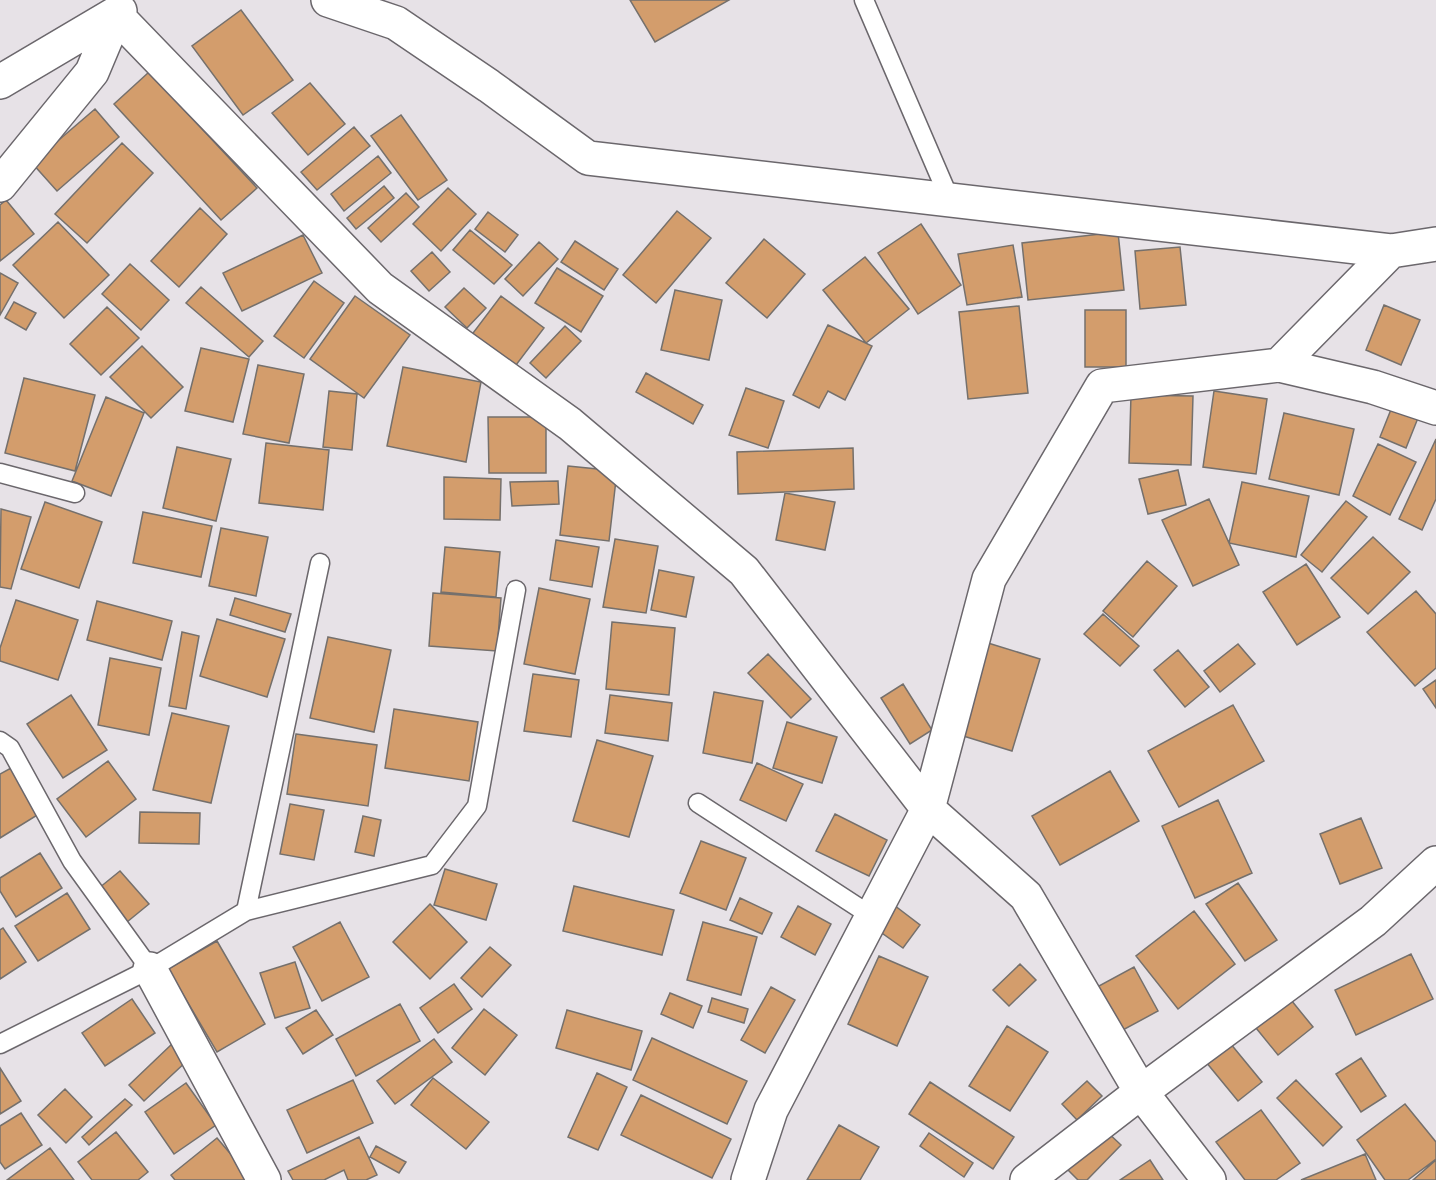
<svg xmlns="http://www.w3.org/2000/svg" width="1436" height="1180" viewBox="0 0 1436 1180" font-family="Karla,sans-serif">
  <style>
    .building { fill: #d39d6c; stroke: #75706c; stroke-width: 1.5 }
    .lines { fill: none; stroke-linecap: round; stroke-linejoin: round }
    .lane-casing { stroke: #6b676c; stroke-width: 21 }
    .street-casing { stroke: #6b676c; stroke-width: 36 }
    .lane { stroke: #fff; stroke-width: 18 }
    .street { stroke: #fff; stroke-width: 33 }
  </style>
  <rect width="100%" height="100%" fill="#e7e2e7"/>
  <!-- building -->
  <path class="building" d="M 630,0 L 729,0 L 655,42 Z
    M 241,10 L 293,80 L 243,115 L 192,46 Z
    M 149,72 L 257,188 L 221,220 L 114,104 Z
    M 310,83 L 345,124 L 308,155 L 272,113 Z
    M 95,109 L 119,137 L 57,191 L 32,163 Z
    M 401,115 L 447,180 L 418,200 L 371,136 Z
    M 354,127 L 370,146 L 317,190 L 301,172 Z
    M 122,143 L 153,173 L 87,243 L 55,214 Z
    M 378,156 L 391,173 L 344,211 L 331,194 Z
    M 384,186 L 394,198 L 356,229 L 347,218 Z
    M 448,188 L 476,214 L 441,251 L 413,224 Z
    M 406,193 L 419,207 L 381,242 L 368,228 Z
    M 6,200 L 34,234 L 0,261 L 0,205 Z
    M 200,208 L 227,234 L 179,287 L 151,261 Z
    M 677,211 L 711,238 L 656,303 L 623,275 Z
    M 488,212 L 518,235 L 505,252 L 475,229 Z
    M 58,222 L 109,275 L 64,318 L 13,265 Z
    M 921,224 L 961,285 L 918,314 L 878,253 Z
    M 470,230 L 512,265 L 494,284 L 453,250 Z
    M 1118,232 L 1124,290 L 1028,300 L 1022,243 Z
    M 303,235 L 322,273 L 242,311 L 223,273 Z
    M 764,239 L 805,274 L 767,318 L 726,283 Z
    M 575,241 L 618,269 L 604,290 L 561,262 Z
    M 539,242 L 558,259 L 523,296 L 505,279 Z
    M 1013,245 L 1022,297 L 967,305 L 958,254 Z
    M 1180,247 L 1186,305 L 1140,309 L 1135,251 Z
    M 432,252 L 450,272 L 429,291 L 411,271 Z
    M 865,257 L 909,309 L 866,343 L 823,290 Z
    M 130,264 L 169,300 L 141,330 L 102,294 Z
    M 557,268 L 603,296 L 581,332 L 535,303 Z
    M 0,273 L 18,283 L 0,315 Z
    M 314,281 L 344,303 L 304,358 L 274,336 Z
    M 201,287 L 263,341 L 249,357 L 186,303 Z
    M 464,288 L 486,308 L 467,328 L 445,307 Z
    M 675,290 L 722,300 L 709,360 L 661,350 Z
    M 355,296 L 410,335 L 364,398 L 310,359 Z
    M 501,296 L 544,328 L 510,373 L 467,341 Z
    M 14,302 L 36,313 L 26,330 L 5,318 Z
    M 1384,305 L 1420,320 L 1401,365 L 1366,350 Z
    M 1019,306 L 1028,393 L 968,399 L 959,312 Z
    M 107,307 L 139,338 L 101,375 L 70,344 Z
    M 1085,310 L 1126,310 L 1126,367 L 1085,367 Z
    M 828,325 L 872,346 L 845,400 L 828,391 L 819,408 L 793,395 Z
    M 565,326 L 581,341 L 546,378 L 530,363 Z
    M 142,346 L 183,387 L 151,418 L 110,377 Z
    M 201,348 L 249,359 L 233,422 L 185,411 Z
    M 258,365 L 304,374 L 289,443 L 243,434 Z
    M 403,367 L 481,382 L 466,462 L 387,446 Z
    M 646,373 L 703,405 L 693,424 L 636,392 Z
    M 24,378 L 95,395 L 75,471 L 5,453 Z
    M 746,388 L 784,401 L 768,448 L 729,435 Z
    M 329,391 L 357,394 L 352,450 L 323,447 Z
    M 1214,391 L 1267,399 L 1256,474 L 1203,467 Z
    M 1131,395 L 1193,396 L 1191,465 L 1129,463 Z
    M 106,397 L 144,413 L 111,496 L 72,481 Z
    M 1392,407 L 1418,418 L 1406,448 L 1380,437 Z
    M 1284,413 L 1354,429 L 1339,495 L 1269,479 Z
    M 488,417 L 546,417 L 546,473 L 489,473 Z
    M 1436,439 L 1436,499 L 1422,530 L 1399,519 Z
    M 266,443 L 329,450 L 323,510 L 259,503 Z
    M 1378,444 L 1416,462 L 1390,515 L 1353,496 Z
    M 177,447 L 231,459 L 216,521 L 163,508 Z
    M 853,448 L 854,489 L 738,494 L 737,452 Z
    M 568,466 L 617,471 L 609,541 L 560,535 Z
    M 1178,470 L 1186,505 L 1148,514 L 1139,479 Z
    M 444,477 L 501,479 L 500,520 L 444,519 Z
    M 558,481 L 559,504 L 512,506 L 510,482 Z
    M 1242,482 L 1309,496 L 1296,557 L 1229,543 Z
    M 785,493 L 835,502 L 825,550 L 776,540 Z
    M 1209,499 L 1239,565 L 1193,586 L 1162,520 Z
    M 1346,501 L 1367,517 L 1322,572 L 1301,555 Z
    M 45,502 L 102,522 L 79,588 L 21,569 Z
    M 1,509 L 31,517 L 11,589 L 0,587 Z
    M 143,512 L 212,526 L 201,577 L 133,563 Z
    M 221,528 L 268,537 L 256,596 L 209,586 Z
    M 1373,537 L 1410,572 L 1368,614 L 1331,578 Z
    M 615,539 L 658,546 L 646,613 L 603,607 Z
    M 556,540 L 599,547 L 592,587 L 550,580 Z
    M 445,547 L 500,552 L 496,597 L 441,592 Z
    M 1147,561 L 1177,586 L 1133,637 L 1103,611 Z
    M 1306,564 L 1340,617 L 1297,645 L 1263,592 Z
    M 659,570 L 694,577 L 686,617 L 651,610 Z
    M 539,588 L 590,599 L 575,674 L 524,664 Z
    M 1416,591 L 1436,614 L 1436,668 L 1415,686 L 1367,632 Z
    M 433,593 L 501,598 L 497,651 L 429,646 Z
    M 235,598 L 291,614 L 285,632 L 230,615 Z
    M 16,600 L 78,620 L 58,680 L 0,661 L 0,648 Z
    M 97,601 L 172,621 L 162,660 L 87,640 Z
    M 1103,614 L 1139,646 L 1120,666 L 1084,634 Z
    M 217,619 L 285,639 L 267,697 L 200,676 Z
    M 612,622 L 675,628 L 669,695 L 606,689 Z
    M 182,632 L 199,636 L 186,709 L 169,706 Z
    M 328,637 L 391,650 L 374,732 L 310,718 Z
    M 988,643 L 1040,659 L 1012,751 L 960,735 Z
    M 1238,644 L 1255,664 L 1220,692 L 1204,671 Z
    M 1178,650 L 1209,687 L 1185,707 L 1154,670 Z
    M 768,654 L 811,699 L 791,718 L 748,673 Z
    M 110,658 L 161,668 L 149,735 L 98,725 Z
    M 533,674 L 579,680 L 571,737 L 524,731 Z
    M 1436,680 L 1436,708 L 1423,689 Z
    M 903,684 L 932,730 L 910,744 L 881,698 Z
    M 714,692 L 763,701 L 752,763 L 703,753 Z
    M 71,695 L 107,750 L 63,778 L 27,724 Z
    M 610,695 L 672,703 L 668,741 L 605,733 Z
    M 1233,705 L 1264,761 L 1179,807 L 1148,751 Z
    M 394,709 L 478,722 L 469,781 L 385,768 Z
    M 172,713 L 229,726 L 211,803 L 153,790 Z
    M 787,722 L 837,737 L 822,783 L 773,768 Z
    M 296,734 L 377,745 L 368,806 L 287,794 Z
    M 597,740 L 653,756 L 629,837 L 573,821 Z
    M 108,761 L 136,799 L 86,837 L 57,799 Z
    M 757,763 L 803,784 L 786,821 L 740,800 Z
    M 11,768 L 39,814 L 0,838 L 0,774 Z
    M 1110,771 L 1139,821 L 1060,865 L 1032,816 Z
    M 1218,800 L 1252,873 L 1195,898 L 1162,826 Z
    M 290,804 L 324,810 L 314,860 L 280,854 Z
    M 140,812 L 200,813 L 199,844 L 139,843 Z
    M 835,814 L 887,840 L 869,876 L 816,851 Z
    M 363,816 L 381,820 L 374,856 L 355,852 Z
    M 1361,818 L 1382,868 L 1340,884 L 1320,834 Z
    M 701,841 L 746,858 L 726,910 L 680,893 Z
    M 40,853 L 62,888 L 16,917 L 0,891 L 0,878 Z
    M 445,869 L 497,884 L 486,920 L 434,905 Z
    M 120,871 L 149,904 L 127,922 L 99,888 Z
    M 1238,883 L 1277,940 L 1245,961 L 1206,904 Z
    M 574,886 L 674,910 L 662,955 L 563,931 Z
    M 67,893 L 90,929 L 38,961 L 15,926 Z
    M 740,898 L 772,913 L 762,934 L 730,920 Z
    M 890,902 L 920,925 L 903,948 L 872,926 Z
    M 430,904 L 467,942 L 430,979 L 393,942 Z
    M 798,906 L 831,924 L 815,955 L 781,937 Z
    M 1194,911 L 1235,964 L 1178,1009 L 1136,956 Z
    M 340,922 L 369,977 L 322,1001 L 293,947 Z
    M 703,922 L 757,937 L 741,995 L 687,980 Z
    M 3,928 L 26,962 L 0,979 L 0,930 Z
    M 217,941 L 265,1024 L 217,1052 L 168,969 Z
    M 490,947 L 511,965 L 482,997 L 461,978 Z
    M 1411,954 L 1433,999 L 1356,1035 L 1335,990 Z
    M 879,956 L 928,977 L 897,1046 L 848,1024 Z
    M 295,962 L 310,1008 L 275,1018 L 260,973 Z
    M 1020,964 L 1036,980 L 1009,1006 L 993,990 Z
    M 1134,967 L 1158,1011 L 1121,1031 L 1097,987 Z
    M 454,984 L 472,1009 L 438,1033 L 420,1008 Z
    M 771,987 L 795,1000 L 765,1053 L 741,1040 Z
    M 670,993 L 702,1006 L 693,1028 L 661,1014 Z
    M 1287,995 L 1313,1027 L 1278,1055 L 1252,1023 Z
    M 712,998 L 748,1009 L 744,1023 L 708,1012 Z
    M 132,999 L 155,1033 L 105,1066 L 82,1033 Z
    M 400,1004 L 420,1041 L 356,1076 L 336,1039 Z
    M 484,1009 L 517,1035 L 485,1075 L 452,1048 Z
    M 316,1010 L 333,1035 L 303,1054 L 286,1028 Z
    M 567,1010 L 642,1031 L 631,1070 L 556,1048 Z
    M 1007,1026 L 1048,1052 L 1010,1111 L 969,1086 Z
    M 652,1038 L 747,1081 L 727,1124 L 633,1080 Z
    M 434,1039 L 452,1062 L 395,1104 L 377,1081 Z
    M 173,1043 L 189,1059 L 144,1101 L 129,1085 Z
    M 1230,1043 L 1262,1082 L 1238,1101 L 1206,1062 Z
    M 1361,1058 L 1386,1096 L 1361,1112 L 1336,1074 Z
    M 0,1068 L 21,1101 L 0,1114 Z
    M 597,1073 L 627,1087 L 598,1150 L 568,1137 Z
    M 433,1078 L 489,1122 L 466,1149 L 411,1105 Z
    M 353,1080 L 373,1123 L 307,1153 L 287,1110 Z
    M 1296,1080 L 1342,1127 L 1323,1146 L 1277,1098 Z
    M 1087,1081 L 1102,1096 L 1077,1120 L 1062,1104 Z
    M 930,1082 L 1014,1137 L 993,1169 L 909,1114 Z
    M 186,1083 L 216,1125 L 174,1154 L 145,1112 Z
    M 65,1089 L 92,1117 L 66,1143 L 38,1115 Z
    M 641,1095 L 731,1139 L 712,1178 L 621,1135 Z
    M 125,1099 L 132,1105 L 89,1145 L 82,1137 Z
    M 1405,1104 L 1436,1142 L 1436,1159 L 1408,1180 L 1385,1180 L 1357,1140 Z
    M 1261,1110 L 1300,1163 L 1276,1180 L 1245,1180 L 1216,1142 Z
    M 21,1113 L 42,1145 L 5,1169 L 0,1162 L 0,1126 Z
    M 839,1125 L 879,1147 L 860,1180 L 807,1180 Z
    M 1104,1129 L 1121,1145 L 1087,1180 L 1078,1180 L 1066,1168 Z
    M 116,1132 L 148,1172 L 138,1180 L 92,1180 L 78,1162 Z
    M 929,1133 L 973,1163 L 964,1177 L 920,1146 Z
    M 359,1137 L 377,1175 L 366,1180 L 348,1180 L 344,1170 L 324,1180 L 293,1180 L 288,1171 Z
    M 217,1138 L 251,1178 L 249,1180 L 175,1180 L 171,1175 Z
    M 376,1146 L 406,1162 L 399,1173 L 370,1157 Z
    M 50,1148 L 74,1180 L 7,1180 Z
    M 1365,1154 L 1376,1180 L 1301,1180 Z
    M 1150,1160 L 1163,1180 L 1120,1180 Z
    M 1436,1160 L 1436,1180 L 1413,1180 Z"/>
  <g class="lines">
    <!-- lane casing -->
    <g class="lane-casing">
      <path id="lane" d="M 864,0 L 950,200
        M 0,473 L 75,493
        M 0,741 L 10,748 L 72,861 L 150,969
        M 698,803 L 873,917
        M 246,911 L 320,563
        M 0,1044 L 150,969 L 246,911 L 432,865 L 477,806 L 516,590"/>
    </g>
    <!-- street casing -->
    <g class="street-casing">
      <path id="street" d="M 328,0 L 396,23 L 489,86 L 588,158 L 1391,251
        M 0,82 L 120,11
        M 0,185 L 92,72 L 116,15 L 380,288 L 570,424 L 744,571 L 928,809 L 1026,896 L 1141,1092 L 1209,1180
        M 1279,365 L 1391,251 L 1436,244
        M 150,969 L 264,1180
        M 748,1180 L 771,1110 L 928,809 L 989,579 L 1102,386 L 1279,365 L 1373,387 L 1436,408
        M 1027,1180 L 1141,1092 L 1373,921 L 1436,863"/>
    </g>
    <!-- lane -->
    <use href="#lane" class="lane"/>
    <!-- street -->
    <use href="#street" class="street"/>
  </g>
</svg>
